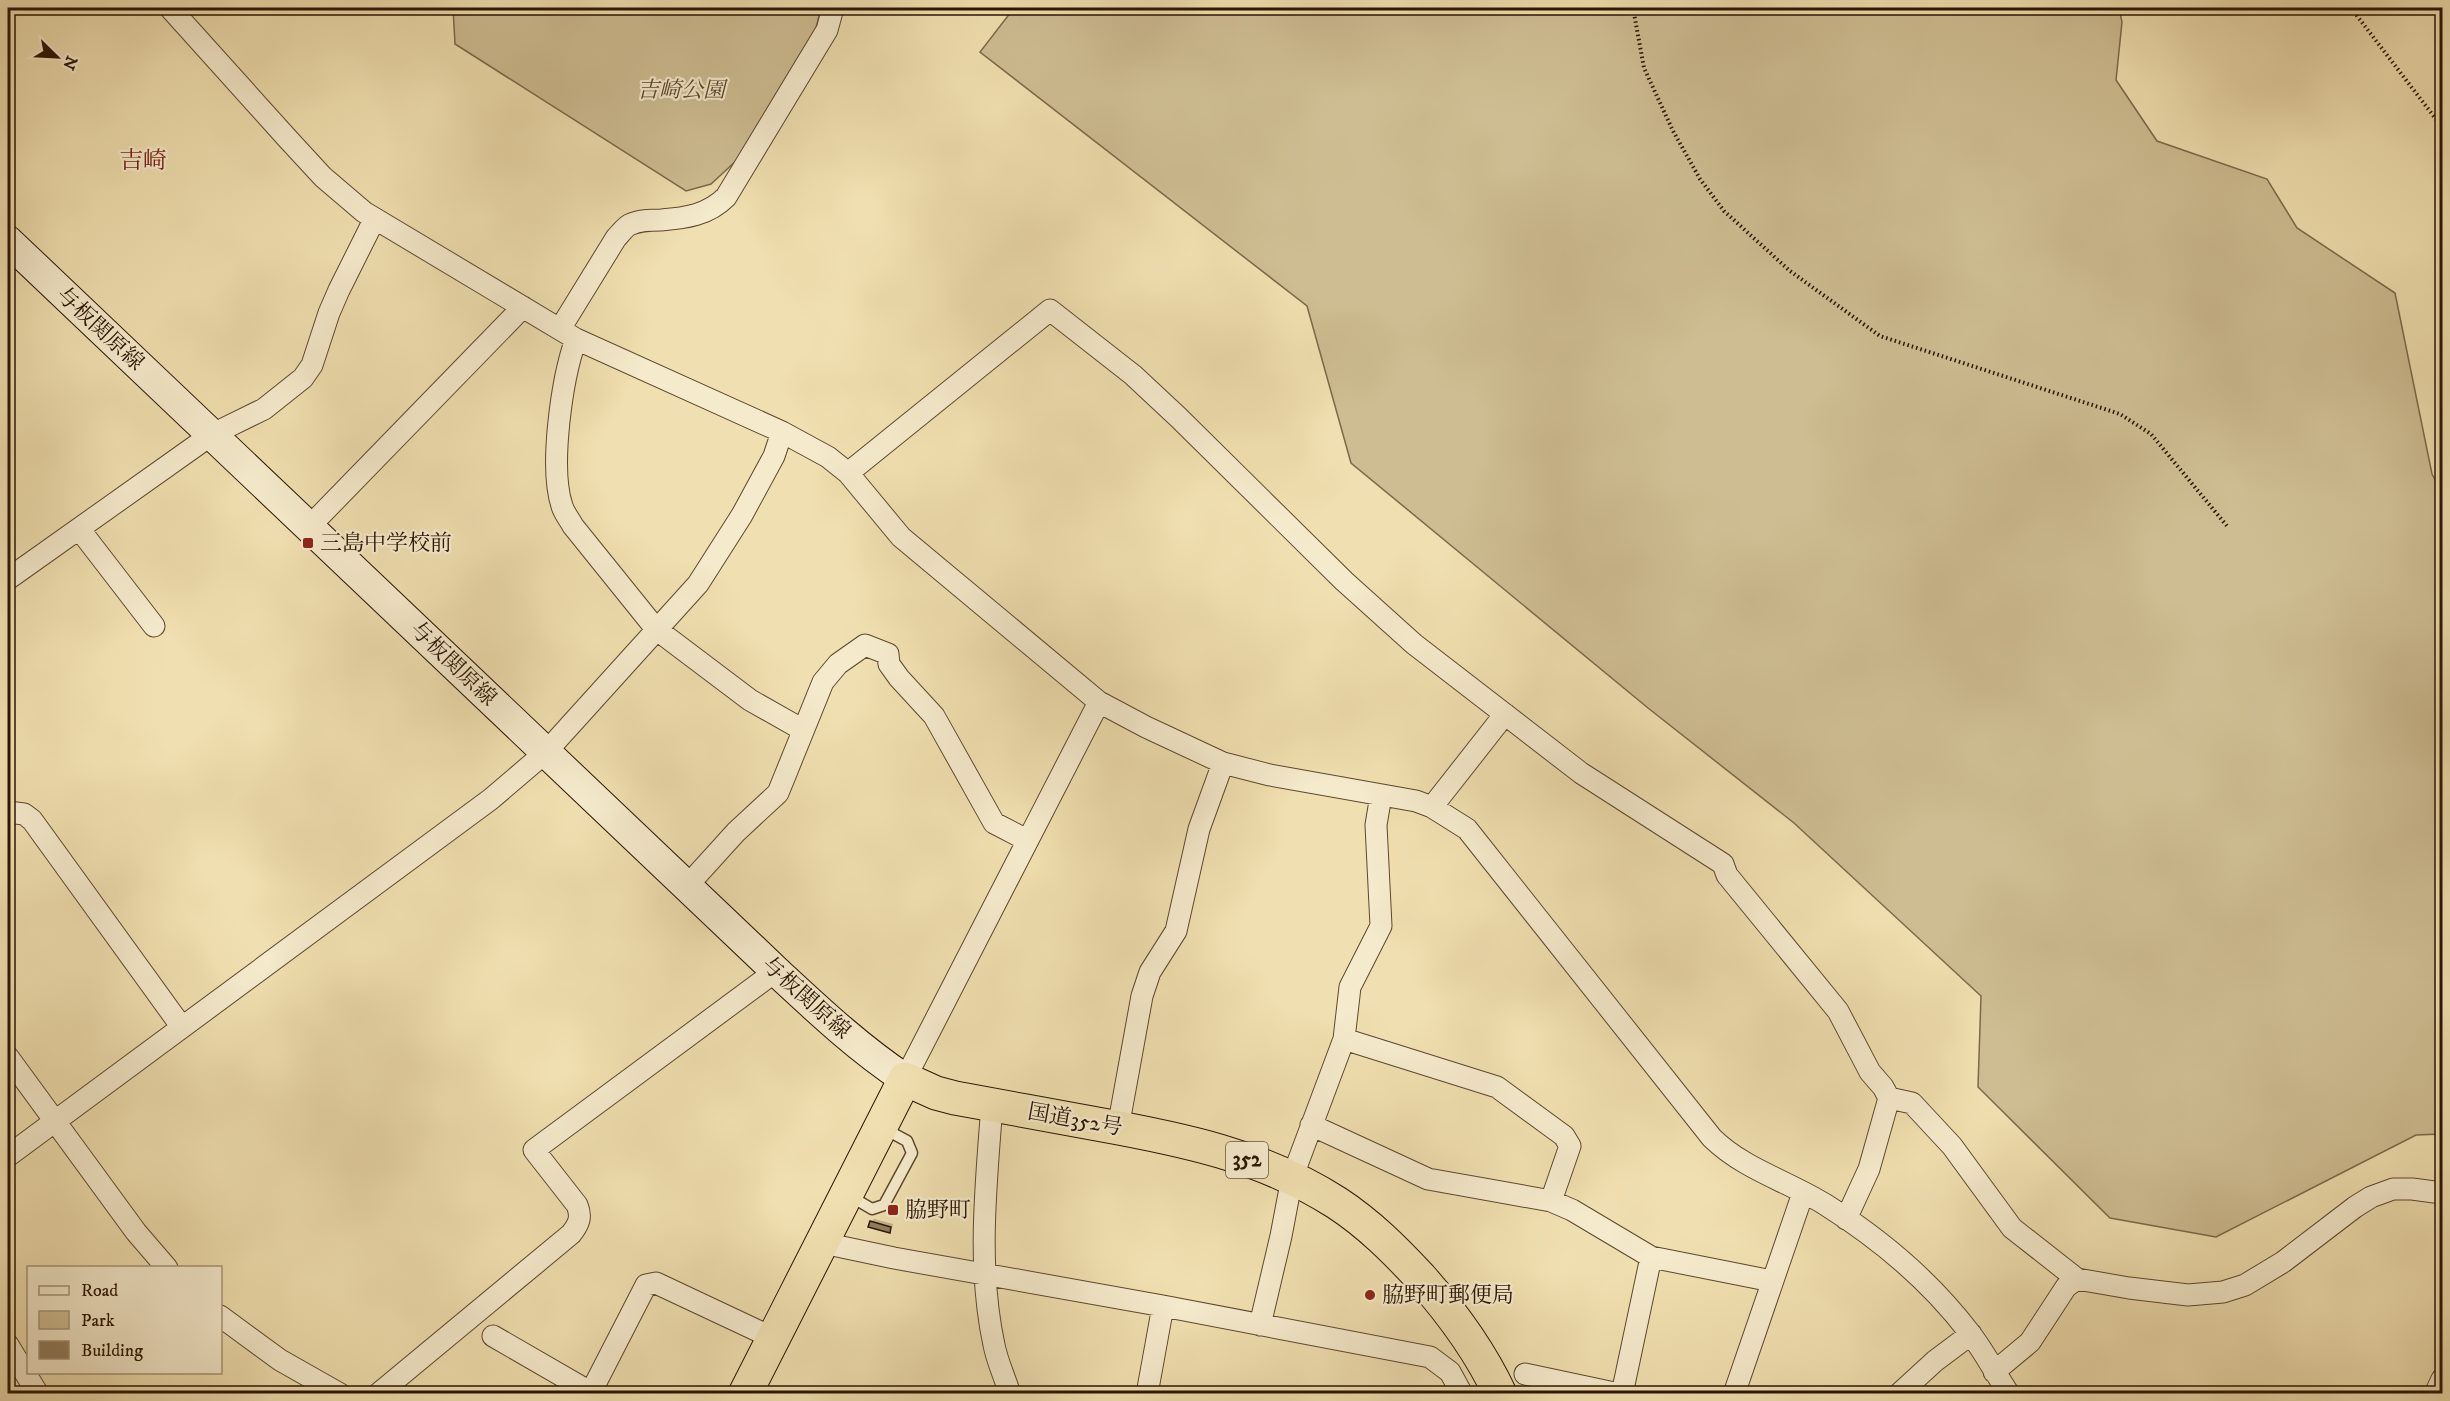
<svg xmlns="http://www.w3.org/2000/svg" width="2450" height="1401" viewBox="0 0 2450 1401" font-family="'IM FELL DW Pica','Noto Serif JP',serif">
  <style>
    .green { fill: #cebd92; stroke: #7c694a; stroke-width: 1.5 }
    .shadow { fill: #0003 }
    .building { fill: #917e5c; stroke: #2a1502; stroke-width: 1.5 }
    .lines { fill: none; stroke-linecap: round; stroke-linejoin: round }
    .lane-casing { stroke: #5c482e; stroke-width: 13 }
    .street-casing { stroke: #5c482e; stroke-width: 23 }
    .secondary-casing { stroke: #2a1502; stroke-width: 32 }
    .highway-casing { stroke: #2a1502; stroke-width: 35 }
    .path { stroke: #2a1502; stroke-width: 4; stroke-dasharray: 1.5 3; stroke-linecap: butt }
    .lane { stroke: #f5eacc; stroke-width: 10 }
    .street { stroke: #f5eacc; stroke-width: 21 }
    .secondary { stroke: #f5eacc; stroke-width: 30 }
    .highway { stroke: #f0dfb0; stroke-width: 33 }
    .poi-dot { fill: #8f2418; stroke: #f5eacc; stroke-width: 2 }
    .labels { text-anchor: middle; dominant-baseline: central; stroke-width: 4.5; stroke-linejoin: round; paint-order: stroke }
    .shield { fill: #f5eacc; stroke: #67553f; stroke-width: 1.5 }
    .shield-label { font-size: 21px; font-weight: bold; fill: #2a1502 }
    .park-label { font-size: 22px; font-style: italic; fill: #5b472d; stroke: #f5eacc }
    .street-label { font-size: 22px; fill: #2a1502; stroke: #f5eacc }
    .poi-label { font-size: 22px; fill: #2a1502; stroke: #f5eacc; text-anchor: start }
    .neighbourhood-label { font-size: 24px; fill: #7a1f14; stroke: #f5eacc }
  </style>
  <rect width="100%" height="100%" fill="#f0dfb0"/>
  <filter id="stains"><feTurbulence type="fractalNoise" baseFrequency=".00333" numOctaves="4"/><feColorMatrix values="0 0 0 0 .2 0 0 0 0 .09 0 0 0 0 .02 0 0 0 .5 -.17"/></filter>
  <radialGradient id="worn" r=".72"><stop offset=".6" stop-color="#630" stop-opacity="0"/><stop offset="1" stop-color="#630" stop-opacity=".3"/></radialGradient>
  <!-- green -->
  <path class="green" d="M 453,8 L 821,8 L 816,28 L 737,160 L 711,184 L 686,191 L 455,44 Z
    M 1014,8 L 2119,8 L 2122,22 L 2116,80 L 2157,141 L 2267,179 L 2297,228 L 2395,293 L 2432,474 L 2442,492 L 2442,1134 L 2416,1135 L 2216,1237 L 2110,1218 L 1978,1087 L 1981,996 L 1794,823 L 1648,708 L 1351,463 L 1307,306 L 980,52 Z"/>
  <!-- shadow -->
  <path class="shadow" d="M 874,1219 L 893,1224 L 892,1228 L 889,1231 L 871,1222 Z"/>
  <!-- building -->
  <path class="building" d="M 870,1221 L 891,1227 L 890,1233 L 868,1227 Z"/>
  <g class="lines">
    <!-- lane casing -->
    <g class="lane-casing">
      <path id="lane" d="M 850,1196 L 872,1209 L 884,1205 L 912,1153 L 907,1141 L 883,1128"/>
    </g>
    <!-- street casing -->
    <g class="street-casing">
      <path id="street" d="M 170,8 L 287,138 L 323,177 L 364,212 L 576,339 L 782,432 L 828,457 L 848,473 L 901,537 L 1099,702 L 1146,727 L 1223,763 L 1270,775 L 1416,801 L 1432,807 L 1467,829 L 1712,1138 C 1745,1170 1788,1181 1826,1205 C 1880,1239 1930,1281 1969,1332 C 1984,1351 1995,1373 2009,1394
        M 560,329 L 616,238 C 620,234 624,228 629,225 C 639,220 650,220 661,220 C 686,218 708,215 726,197 L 827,30 L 833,8
        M 576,339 C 562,378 549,467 562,506 C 564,513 570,520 573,526 L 656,629 L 750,700 L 803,730
        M 848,473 L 1050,310 L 1133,375 L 1178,417 L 1344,581 L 1414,644 L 1581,773 L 1723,864 L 1727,875 L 1838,1011 L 1870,1072 L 1883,1087 L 1889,1098 L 1869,1169 L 1846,1219
        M 308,528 L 523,307
        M 80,530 L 154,626
        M 8,579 L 211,435 L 264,409 L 303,378 L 312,365 L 329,313 L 339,290 L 374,220
        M 1432,807 L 1505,714
        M 8,812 L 24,814 L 32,820 L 181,1026
        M 687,886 L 736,832 L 778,793 L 823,682 L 838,664 L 865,645 L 888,654 L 889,664 L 899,678 L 934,716 L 994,823 L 1027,840
        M 1344,1039 L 1350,987 L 1381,926 L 1376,825 L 1381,795
        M 8,1057 L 136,1232 L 167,1268
        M 905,1079 L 1099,702
        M 1889,1098 L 1912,1103 L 1952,1146 L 2012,1228 L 2077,1279 L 2129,1288 L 2188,1295 L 2223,1292 L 2245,1285 L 2283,1262 L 2355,1207 L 2371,1197 L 2393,1189 L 2412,1189 L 2442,1193
        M 992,1105 C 986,1185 977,1266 994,1345 C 997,1361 1005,1378 1010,1394
        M 1311,1125 L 1428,1179 L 1551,1201
        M 1118,1128 L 1142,996 L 1150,972 L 1176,931 L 1199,829 L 1223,763
        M 8,1156 L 491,799 L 546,752 L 698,584 L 742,515 L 774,456 L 782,432
        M 823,1243 L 894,1258 L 1163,1306 L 1430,1357 L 1450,1372 L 1462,1394
        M 220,1316 L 280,1360 L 340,1394
        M 1260,1325 L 1281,1236 L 1292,1178 L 1344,1039 L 1497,1087 L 1564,1136 L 1570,1146 L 1551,1201 L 1572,1210 L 1651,1257 L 1772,1281
        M 493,1336 L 590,1392
        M 8,1345 L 38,1394
        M 1994,1372 L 2030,1342 L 2066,1287 L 2077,1279
        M 1525,1374 L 1619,1394
        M 378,1394 L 571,1234 C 579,1224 582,1217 577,1205 L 534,1150 L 776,971
        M 590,1394 L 646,1285 L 656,1283 L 773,1338
        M 1147,1394 L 1163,1306
        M 1622,1394 L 1651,1257
        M 1734,1394 L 1803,1193
        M 1899,1394 L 1935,1361 L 1971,1334
        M 2435,1394 L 2442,1379"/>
    </g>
    <!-- secondary casing -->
    <g class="secondary-casing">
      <path id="secondary" d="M 8,241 L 776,971 C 817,1009 857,1047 905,1079"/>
    </g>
    <!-- highway casing -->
    <g class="highway-casing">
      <path id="highway" d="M 745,1394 L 905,1079 L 936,1093 L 955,1098 C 1002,1107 1050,1115 1097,1124 C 1181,1139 1264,1156 1337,1203 C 1369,1224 1395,1250 1421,1278 C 1452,1313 1480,1351 1500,1394"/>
    </g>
    <!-- path -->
    <path class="path" d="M 1633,8 L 1644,68 L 1673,131 L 1700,179 L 1724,211 L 1790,271 L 1880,336 L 2120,414 L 2151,434 L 2227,526
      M 2351,8 L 2442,127"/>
    <!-- lane -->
    <use href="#lane" class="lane"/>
    <!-- street -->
    <use href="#street" class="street"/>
    <!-- secondary -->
    <use href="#secondary" class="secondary"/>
    <!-- highway -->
    <use href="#highway" class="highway"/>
  </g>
  <!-- markers -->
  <g class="poi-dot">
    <rect x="302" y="537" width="12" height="12" rx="3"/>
    <rect x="887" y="1204" width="12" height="12" rx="3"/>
    <circle cx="1370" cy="1295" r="6"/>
  </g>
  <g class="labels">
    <!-- shield labels -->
    <rect class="shield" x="1226" y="1142" width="42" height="36" rx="4.5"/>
    <g class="shield-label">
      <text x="1247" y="1160">352</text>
    </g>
    <!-- park labels -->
    <g class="park-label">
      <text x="681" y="90">吉崎公園</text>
    </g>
    <!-- street labels -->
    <g class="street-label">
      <text transform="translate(100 329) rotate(43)">与板関原線</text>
      <text transform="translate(453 664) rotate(44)">与板関原線</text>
      <text transform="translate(806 998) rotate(42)">与板関原線</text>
      <text transform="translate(1075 1120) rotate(10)">国道352号</text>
    </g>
    <!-- poi labels -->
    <g class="poi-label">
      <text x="320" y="543">三島中学校前</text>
      <text x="905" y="1210">脇野町</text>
      <text x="1382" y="1295">脇野町郵便局</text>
    </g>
    <!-- neighbourhood labels -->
    <g class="neighbourhood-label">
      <text x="143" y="161">吉崎</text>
    </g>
  </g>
  <!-- margin -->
  <rect width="2450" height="1401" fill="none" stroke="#f0dfb0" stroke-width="30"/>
  <rect x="9" y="9" width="2432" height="1383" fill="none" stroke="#2a1502" stroke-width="3"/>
  <rect x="15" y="15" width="2420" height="1371" fill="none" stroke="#2a1502" stroke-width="1.5"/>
  <!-- legend -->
  <rect x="27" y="1266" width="195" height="108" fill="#f5eacc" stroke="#a4957b" stroke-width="1.5"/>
  <rect x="39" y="1286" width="30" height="9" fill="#f5eacc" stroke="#a4957b" stroke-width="1.5"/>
  <text x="81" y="1296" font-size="18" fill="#2a1502">Road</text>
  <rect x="39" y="1311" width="30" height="18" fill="#cebd92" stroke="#a4957b" stroke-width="1.5"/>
  <text x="81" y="1326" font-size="18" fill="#2a1502">Park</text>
  <rect x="39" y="1341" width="30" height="18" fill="#917e5c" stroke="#a4957b" stroke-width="1.5"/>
  <text x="81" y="1356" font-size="18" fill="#2a1502">Building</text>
  <!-- north arrow -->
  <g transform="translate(57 57) rotate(114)" stroke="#f5eacc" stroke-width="4.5" paint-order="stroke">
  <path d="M0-4.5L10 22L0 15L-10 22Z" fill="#2a1502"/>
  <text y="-9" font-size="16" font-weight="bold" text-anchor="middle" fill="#2a1502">N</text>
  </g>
  <rect width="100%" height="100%" filter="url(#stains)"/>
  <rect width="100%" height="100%" fill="url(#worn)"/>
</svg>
